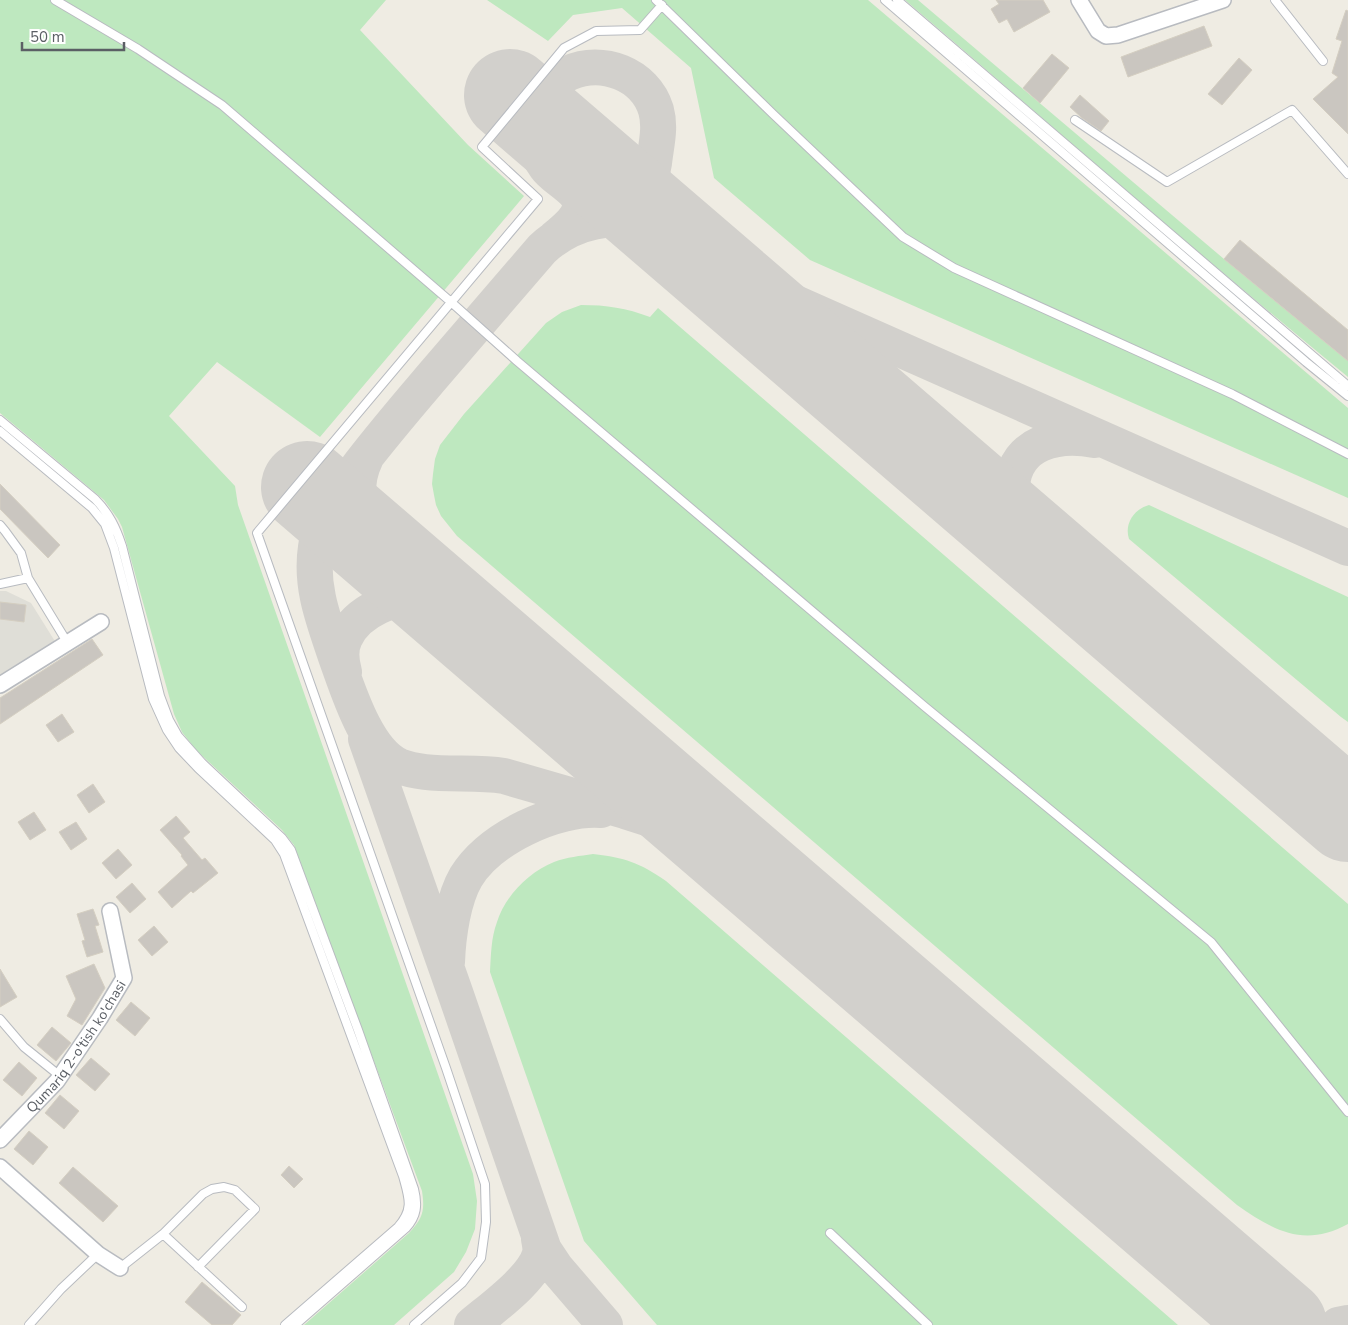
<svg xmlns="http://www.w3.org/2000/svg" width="1348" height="1325" viewBox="0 0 1348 1325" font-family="'Nunito Sans',sans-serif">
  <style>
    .industrial { fill: #dfded7 }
    .green { fill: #bee8bf }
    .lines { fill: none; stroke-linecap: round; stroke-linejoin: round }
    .taxiway { stroke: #d2d0cc; stroke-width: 36 }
    .runway { stroke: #d2d0cc; stroke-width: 92 }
    .building { fill: #cac6c0; stroke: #d4cec1 }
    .service-casing { stroke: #b8bbc0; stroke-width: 10 }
    .minor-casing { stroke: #b8bbc0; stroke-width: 18 }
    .service { stroke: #fff; stroke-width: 8 }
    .minor { stroke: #fff; stroke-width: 15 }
    .labels { text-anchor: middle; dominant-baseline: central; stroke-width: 4; stroke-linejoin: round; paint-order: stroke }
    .street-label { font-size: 14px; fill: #5b5f65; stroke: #fff }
  </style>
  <rect width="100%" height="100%" fill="#efece3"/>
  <!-- industrial -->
  <path class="industrial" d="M 0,591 L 6,591 L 31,603 L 56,643 L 0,678 Z"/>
  <!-- green -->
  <path class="green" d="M 0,0 L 386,0 L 360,30 L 468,145 L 524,196 L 320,437 L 217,362 L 169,416 L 235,486 L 238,505 L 473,1174 L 477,1201 L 475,1229 L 466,1252 L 454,1272 L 394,1325 L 304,1325 L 409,1233 C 423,1218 425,1211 422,1191 L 294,845 L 282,830 L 196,750 L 182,732 L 174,714 L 122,527 L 118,519 L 104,500 L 0,413 Z
    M 487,0 L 868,0 L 1348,408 L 1348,498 L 810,260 L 714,178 L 691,68 L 622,8 L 573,15 L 548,41 Z
    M 905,0 L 918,0 L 1224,259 L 1348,361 L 1348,377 C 1198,254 1052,126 905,0 Z
    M 581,305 C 607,305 626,308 650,317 L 658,308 L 1348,904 L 1348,1224 C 1304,1248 1274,1231 1237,1205 L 457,536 L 441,516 L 436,505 L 434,495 L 432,484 L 433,474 L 435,459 L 440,445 L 464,414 L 546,323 L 562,312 Z
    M 1149,505 L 1348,597 L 1348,722 L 1341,717 L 1129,539 C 1124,524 1134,509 1149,505 Z
    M 593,854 C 626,858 638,862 666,881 L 1178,1325 L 657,1325 L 584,1241 L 490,972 C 491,955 491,938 497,922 C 505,896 529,872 554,862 C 567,857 580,856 593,854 Z"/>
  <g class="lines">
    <!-- taxiway -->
    <path class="taxiway" d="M 555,238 C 564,230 579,220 580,206 C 580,189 555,180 546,167 C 523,136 534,89 569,73 C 602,58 645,74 656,110 C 661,128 656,145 654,163 C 651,177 650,195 638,205 C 629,213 615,216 603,219
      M 681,242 C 672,237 663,231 654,227 C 615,211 572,221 542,249 C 505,292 468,335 431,378 C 405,409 379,439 355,471 C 337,496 320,516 316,547 C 310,587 324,621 336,657 C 348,690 366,751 399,766 C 407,769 417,771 425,772 C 451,775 478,772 504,776 L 625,811 L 716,840
      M 703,262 L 1348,548
      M 365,460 C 360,470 358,482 358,494 C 359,522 372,542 393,561
      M 1045,556 C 1034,544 1020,532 1015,516 C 1011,506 1011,496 1012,485 C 1016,442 1058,433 1095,440
      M 344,672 C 341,661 340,648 345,638 C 357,611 396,594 424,599 C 438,602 450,611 461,620
      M 366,739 L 456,995 L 544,1250 L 556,1268 L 605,1325
      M 1296,772 L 1327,790 L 1348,798
      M 447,962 C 448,936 453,899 466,877 C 490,838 556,807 601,810
      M 1261,1309 L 1277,1318 L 1300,1325
      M 472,1325 C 492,1308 533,1279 540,1254 C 541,1249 540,1244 539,1239
      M 1338,1325 L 1348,1323"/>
    <!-- runway -->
    <path class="runway" d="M 510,95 L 1348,816
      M 307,487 L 1281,1325"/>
  </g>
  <!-- building -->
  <path class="building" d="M 996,0 L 1043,0 L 1050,12 L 1014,32 L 1007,19 L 999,23 L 991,9 L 999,4 Z
    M 1346,10 L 1348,11 L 1348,134 L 1313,99 L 1338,77 L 1332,73 L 1342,41 L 1336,39 Z
    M 1204,26 L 1212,46 L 1128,77 L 1121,57 Z
    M 1052,54 L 1069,68 L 1040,103 L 1023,88 Z
    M 1239,58 L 1252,70 L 1222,105 L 1208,94 Z
    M 1080,95 L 1109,121 L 1101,131 L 1082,118 L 1070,107 Z
    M 1240,240 L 1348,330 L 1348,361 L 1224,259 Z
    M 0,484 L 60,545 L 48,558 L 0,509 Z
    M 0,602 L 26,605 L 24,622 L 0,619 Z
    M 92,639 L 103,655 L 0,724 L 0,698 Z
    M 62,714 L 74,732 L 58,742 L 46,725 Z
    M 93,784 L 105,802 L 89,813 L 77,795 Z
    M 34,812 L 46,830 L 30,840 L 18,822 Z
    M 176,816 L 190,832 L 183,838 L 202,860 L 205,858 L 218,873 L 193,893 L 191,891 L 172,908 L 158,892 L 188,865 L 181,856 L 182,855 L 160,830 Z
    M 76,822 L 87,839 L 71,850 L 59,832 Z
    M 118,849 L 132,865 L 116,879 L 102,863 Z
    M 132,883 L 146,899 L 130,913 L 116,897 Z
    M 93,909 L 99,925 L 95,926 L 103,952 L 87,957 L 82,941 L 85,940 L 77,914 Z
    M 154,926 L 168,942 L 152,956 L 138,940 Z
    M 94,964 L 105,988 L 82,1025 L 67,1016 L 76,999 L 66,976 Z
    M 0,969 L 17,997 L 0,1007 Z
    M 131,1002 L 150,1018 L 135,1036 L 116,1020 Z
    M 52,1027 L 71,1043 L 56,1061 L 37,1045 Z
    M 91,1058 L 110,1074 L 95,1091 L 76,1075 Z
    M 19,1062 L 37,1078 L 22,1096 L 3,1080 Z
    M 60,1095 L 79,1111 L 64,1129 L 45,1113 Z
    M 29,1131 L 48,1147 L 33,1165 L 14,1149 Z
    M 289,1166 L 303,1179 L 294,1188 L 281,1175 Z
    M 73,1167 L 118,1206 L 103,1222 L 59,1183 Z
    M 202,1282 L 241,1315 L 232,1325 L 212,1325 L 185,1302 Z"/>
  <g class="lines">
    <!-- service casing -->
    <g class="service-casing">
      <path id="service" d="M 55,0 L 138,49 L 222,105 L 451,302 L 517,361 L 924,706 L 1211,942 L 1348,1112
        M 656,0 L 773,114 L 903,237 L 954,268 L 1232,394 L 1348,454
        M 885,0 L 1306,362 L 1348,396
        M 897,0 L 1348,386
        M 1275,0 L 1323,61
        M 1075,120 L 1167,182 L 1292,110 L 1348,174
        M 0,420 L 95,499 C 109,513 116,528 122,546 L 160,696 L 169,720 L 178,736 L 202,763 L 282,838 L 291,850 L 358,1030 L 414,1189 C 418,1205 417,1216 406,1228 L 295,1325
        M 0,431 L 92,508 L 105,524 L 114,548 L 153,699 L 167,730 L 179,748 L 198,768 L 275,840 L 284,854 L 403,1176 C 409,1198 414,1209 398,1227 L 285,1325
        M 0,525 L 5,531 L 21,553 L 28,578
        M 0,584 L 28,578 L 67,642
        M 0,1019 L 24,1047 L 60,1076
        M 830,1233 L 928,1325
        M 163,1234 L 242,1307
        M 120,1268 L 163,1234 L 203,1194 L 212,1189 L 224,1187 L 235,1190 L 255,1209 L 198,1267
        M 29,1325 L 61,1289 L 98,1254
        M 414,1325 L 462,1283 L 481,1258 L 486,1222 L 485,1184 L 446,1068 L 257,533 L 538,199 L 482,147 L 564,48 L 596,31 L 640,30 L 662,5"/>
    </g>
    <!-- minor casing -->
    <g class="minor-casing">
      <g id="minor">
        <path d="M 1079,0 L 1098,31 L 1106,36 L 1118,35 L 1223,0"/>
        <path d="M 0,685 L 101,622"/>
        <path id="s1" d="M 0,1140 L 57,1081 L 100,1018 L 124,978 L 110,911"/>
        <path d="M 0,1167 L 98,1254 L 120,1268"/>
      </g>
    </g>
    <!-- service -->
    <use href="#service" class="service"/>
    <!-- minor -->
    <use href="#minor" class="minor"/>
  </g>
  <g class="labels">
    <!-- street labels -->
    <g class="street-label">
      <text stroke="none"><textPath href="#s1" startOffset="121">Qumariq 2-o'tish ko'chasi</textPath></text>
    </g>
  </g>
  <!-- scale -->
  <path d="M22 42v8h102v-8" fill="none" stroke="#5b5f65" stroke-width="2.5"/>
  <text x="30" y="42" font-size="15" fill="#5b5f65" stroke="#ffffff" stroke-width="4" paint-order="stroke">50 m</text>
</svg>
